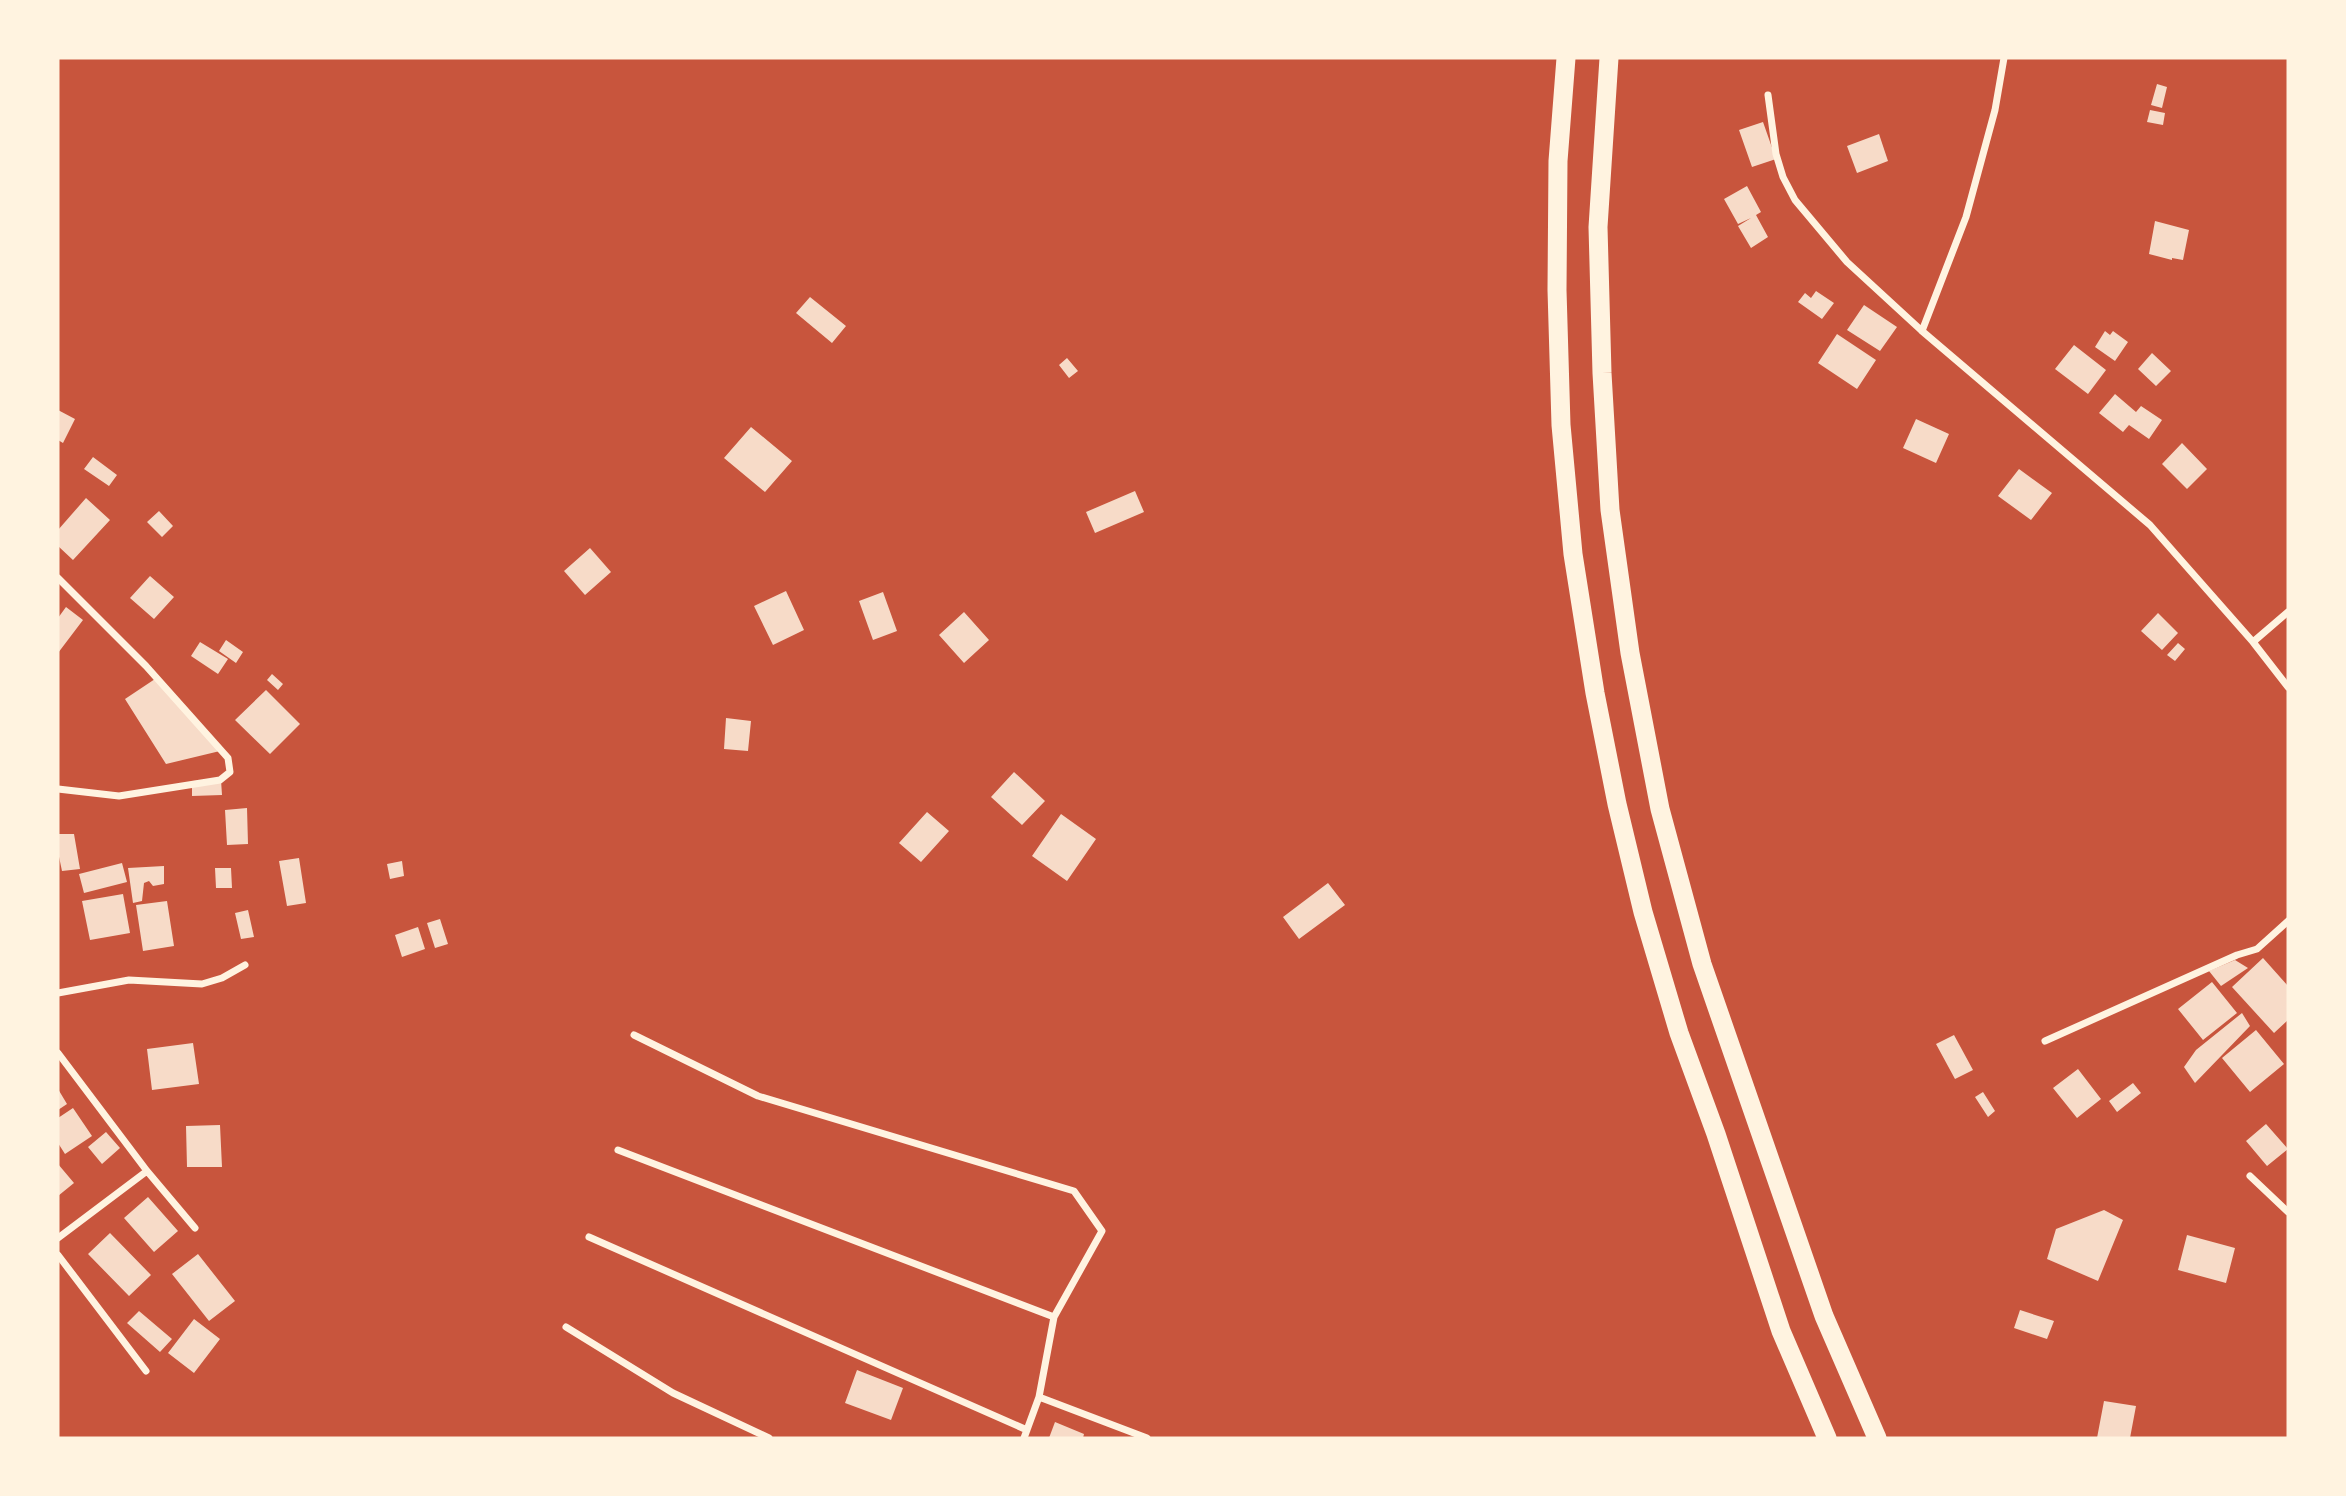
<svg xmlns="http://www.w3.org/2000/svg" width="2346" height="1496" viewBox="0 0 2346 1496" font-family="'Source Sans 3',sans-serif">
  <style>
    .building { fill: #f7dbc8 }
    .lines { fill: none; stroke-linecap: round; stroke-linejoin: round }
    .minor { stroke: #fff3e0; stroke-width: 7 }
    .motorway { stroke: #fff3e0; stroke-width: 19 }
  </style>
  <rect width="100%" height="100%" fill="#c8553d"/>
  <!-- building -->
  <path class="building" d="M 2157,84 L 2167,87 L 2162,108 L 2151,105 Z
    M 2150,110 L 2165,113 L 2163,125 L 2147,122 Z
    M 1763,122 L 1776,159 L 1752,167 L 1739,130 Z
    M 1879,134 L 1888,161 L 1857,173 L 1847,146 Z
    M 1747,186 L 1761,212 L 1756,215 L 1768,237 L 1751,248 L 1738,226 L 1751,218 L 1738,224 L 1724,199 Z
    M 2155,221 L 2189,230 L 2183,260 L 2172,258 L 2172,260 L 2149,254 Z
    M 1816,291 L 1834,303 L 1822,319 L 1798,302 L 1805,293 L 1811,298 Z
    M 810,297 L 846,326 L 832,343 L 796,313 Z
    M 1864,305 L 1897,327 L 1880,351 L 1847,330 Z
    M 2105,331 L 2110,335 L 2113,331 L 2128,342 L 2115,361 L 2095,347 Z
    M 1837,334 L 1876,360 L 1857,389 L 1818,363 Z
    M 2074,345 L 2106,370 L 2088,394 L 2055,369 Z
    M 2152,353 L 2171,371 L 2156,386 L 2138,369 Z
    M 1067,358 L 1078,371 L 1069,378 L 1059,365 Z
    M 2115,394 L 2136,412 L 2141,406 L 2162,420 L 2149,439 L 2129,425 L 2123,432 L 2099,413 Z
    M 58,410 L 75,419 L 63,443 L 58,440 Z
    M 1916,419 L 1949,434 L 1936,463 L 1903,448 Z
    M 751,427 L 792,461 L 765,492 L 724,458 Z
    M 2182,443 L 2207,469 L 2187,489 L 2162,464 Z
    M 93,457 L 117,475 L 109,486 L 84,469 Z
    M 2019,469 L 2052,493 L 2031,520 L 1998,496 Z
    M 1135,491 L 1144,512 L 1095,533 L 1086,512 Z
    M 86,498 L 110,520 L 73,560 L 58,546 L 58,530 Z
    M 159,511 L 173,526 L 162,537 L 147,522 Z
    M 590,548 L 611,572 L 585,595 L 564,571 Z
    M 150,576 L 174,597 L 154,619 L 130,598 Z
    M 786,591 L 804,630 L 773,645 L 754,606 Z
    M 883,592 L 897,631 L 873,640 L 859,601 Z
    M 66,607 L 83,620 L 58,653 L 58,618 Z
    M 964,612 L 989,640 L 964,663 L 939,635 Z
    M 2158,613 L 2178,633 L 2162,650 L 2141,631 Z
    M 226,640 L 243,652 L 236,663 L 219,651 Z
    M 200,642 L 228,659 L 218,674 L 191,656 Z
    M 2178,643 L 2185,649 L 2175,661 L 2167,655 Z
    M 272,674 L 283,684 L 278,690 L 267,680 Z
    M 155,679 L 220,751 L 166,764 L 125,699 Z
    M 266,690 L 300,724 L 270,754 L 235,720 Z
    M 726,718 L 751,721 L 748,751 L 724,749 Z
    M 1014,772 L 1045,801 L 1022,825 L 991,797 Z
    M 221,780 L 222,795 L 192,796 L 192,781 Z
    M 247,808 L 248,844 L 227,845 L 225,810 Z
    M 927,812 L 949,831 L 921,862 L 899,843 Z
    M 1061,814 L 1096,839 L 1067,881 L 1032,856 Z
    M 58,834 L 74,834 L 80,869 L 62,871 L 58,852 Z
    M 299,858 L 306,903 L 287,906 L 279,861 Z
    M 402,861 L 404,876 L 390,879 L 387,864 Z
    M 122,863 L 127,882 L 84,893 L 79,874 Z
    M 164,866 L 164,884 L 153,886 L 149,881 L 144,883 L 142,901 L 133,903 L 128,868 Z
    M 215,868 L 231,868 L 232,888 L 216,888 Z
    M 1328,883 L 1345,905 L 1299,939 L 1283,917 Z
    M 123,894 L 130,933 L 90,940 L 82,901 Z
    M 167,901 L 174,946 L 143,951 L 136,905 Z
    M 248,910 L 254,937 L 241,939 L 235,913 Z
    M 440,919 L 448,944 L 435,948 L 427,923 Z
    M 418,927 L 425,949 L 402,957 L 395,935 Z
    M 2263,958 L 2288,986 L 2288,1020 L 2274,1033 L 2232,987 Z
    M 2235,960 L 2248,968 L 2221,986 L 2209,971 Z
    M 2212,982 L 2237,1013 L 2203,1040 L 2178,1009 Z
    M 2242,1013 L 2250,1026 L 2195,1083 L 2184,1067 L 2196,1050 Z
    M 2256,1030 L 2284,1064 L 2250,1092 L 2222,1058 Z
    M 1954,1035 L 1973,1070 L 1955,1079 L 1936,1044 Z
    M 193,1043 L 199,1084 L 152,1090 L 147,1049 Z
    M 2078,1069 L 2101,1099 L 2077,1118 L 2053,1088 Z
    M 2133,1083 L 2141,1093 L 2117,1112 L 2109,1101 Z
    M 58,1089 L 67,1104 L 58,1110 Z
    M 1983,1092 L 1995,1111 L 1988,1117 L 1975,1097 Z
    M 73,1108 L 92,1136 L 65,1154 L 58,1143 L 58,1118 Z
    M 2266,1124 L 2288,1149 L 2267,1166 L 2246,1141 Z
    M 220,1125 L 222,1167 L 187,1167 L 186,1126 Z
    M 106,1132 L 120,1148 L 102,1164 L 88,1147 Z
    M 58,1164 L 74,1183 L 58,1196 Z
    M 148,1197 L 178,1231 L 154,1252 L 124,1218 Z
    M 2104,1210 L 2123,1220 L 2098,1281 L 2047,1259 L 2056,1229 Z
    M 110,1233 L 151,1275 L 129,1296 L 88,1254 Z
    M 2187,1235 L 2235,1248 L 2226,1283 L 2178,1270 Z
    M 198,1254 L 235,1301 L 209,1321 L 172,1274 Z
    M 2020,1310 L 2054,1321 L 2047,1339 L 2014,1328 Z
    M 139,1311 L 172,1339 L 160,1352 L 127,1323 Z
    M 194,1319 L 220,1339 L 194,1373 L 168,1353 Z
    M 857,1370 L 903,1388 L 891,1420 L 845,1403 Z
    M 2104,1401 L 2136,1406 L 2130,1438 L 2097,1438 Z
    M 1055,1422 L 1084,1434 L 1083,1438 L 1049,1438 Z"/>
  <g class="lines">
    <!-- minor -->
    <path class="minor" d="M 1768,95 L 1776,154 L 1783,177 L 1795,200 L 1847,262 L 1922,331 L 2150,525 L 2253,642 L 2288,687
      M 1922,331 L 1966,217 L 1995,110 L 2004,58
      M 58,578 L 146,666 L 228,758 L 230,772 L 220,780 L 119,796 L 58,789
      M 2253,642 L 2288,612
      M 58,993 L 129,980 L 202,984 L 222,978 L 245,965
      M 634,1035 L 758,1096 L 1074,1191 L 1102,1231 L 1054,1317 L 1039,1397 L 1024,1438
      M 2045,1041 L 2237,955 L 2257,949 L 2288,921
      M 58,1053 L 147,1171 L 195,1228
      M 618,1150 L 1054,1317
      M 2250,1176 L 2288,1212
      M 589,1237 L 1027,1430
      M 58,1238 L 147,1171
      M 58,1255 L 146,1371
      M 566,1327 L 673,1393 L 769,1438
      M 1039,1397 L 1147,1438"/>
    <!-- motorway -->
    <path class="motorway" d="M 1566,58 L 1558,161 L 1557,290 L 1561,425 L 1573,554 L 1595,693 L 1617,804 L 1643,912 L 1679,1033 L 1716,1134 L 1781,1331 L 1827,1438
      M 1609,58 L 1598,227 L 1602,373 L 1610,510 L 1630,653 L 1660,809 L 1702,964 L 1824,1316 L 1877,1438"/>
  </g>
  <!-- border -->
  <rect width="2346" height="1496" fill="none" stroke="#fff3e0" stroke-width="119"/>
</svg>
